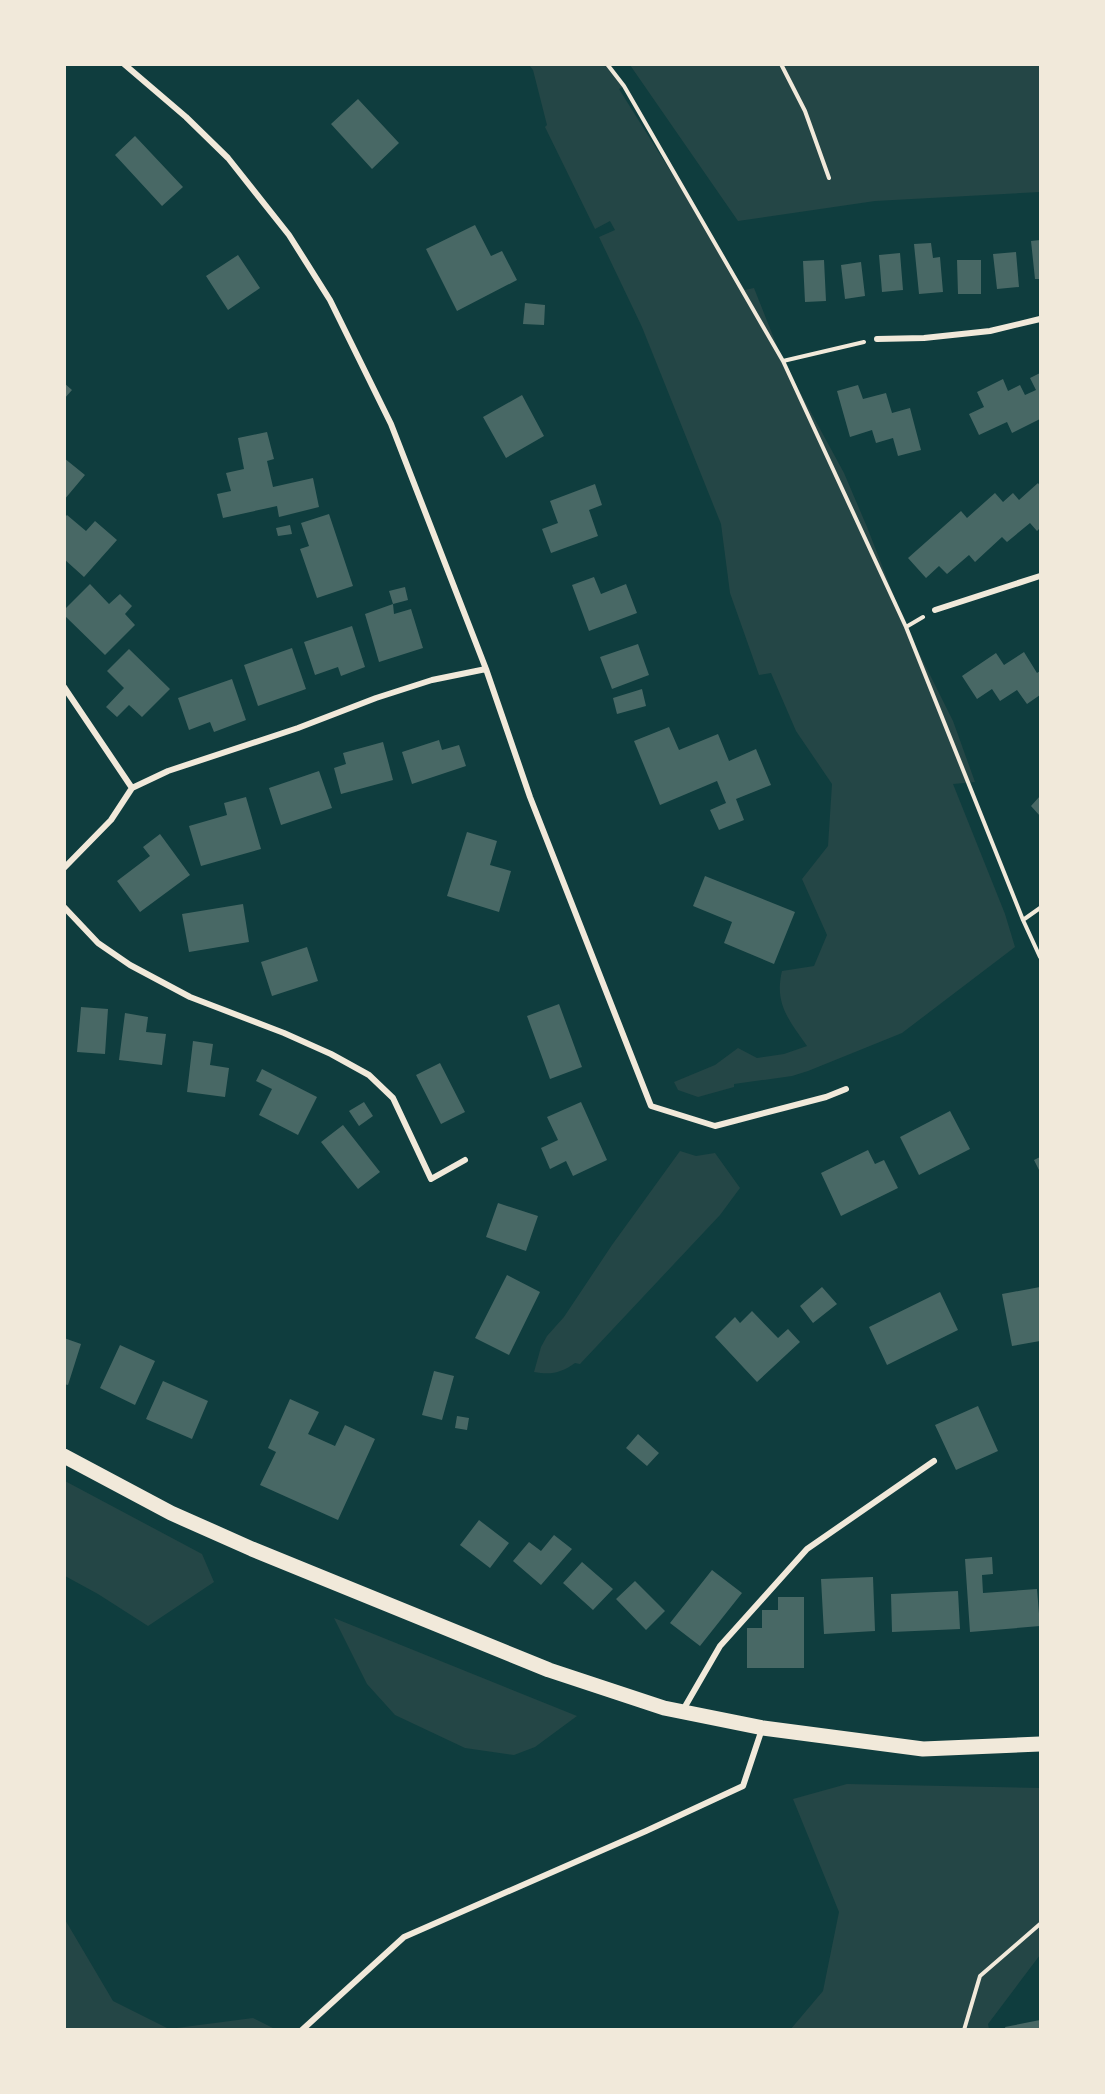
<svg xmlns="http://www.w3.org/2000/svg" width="1105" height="2094" viewBox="0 0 1105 2094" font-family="Arial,sans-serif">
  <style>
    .green { fill: #244646 }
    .building { fill: #486865 }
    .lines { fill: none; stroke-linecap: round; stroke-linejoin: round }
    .path { stroke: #f1e9da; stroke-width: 4 }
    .minor { stroke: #f1e9da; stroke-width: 6 }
    .primary { stroke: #f1e9da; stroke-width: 15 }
  </style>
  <rect width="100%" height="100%" fill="#0f3d3e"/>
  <!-- green -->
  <path class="green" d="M 529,65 L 609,65 L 625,86 L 619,89 L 745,290 L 754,288 L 783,361 L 844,473 L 867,527 L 906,627 L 953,721 L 975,782 L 953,784 L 1005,914 L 1015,947 L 902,1033 L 808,1071 L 792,1076 L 734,1084 L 734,1087 L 698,1097 L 678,1090 L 674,1082 L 715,1065 L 738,1048 L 757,1058 L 784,1054 L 807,1046 C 789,1020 774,1004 782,971 L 814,966 L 827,935 L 802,879 L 828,846 L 832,784 L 796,731 L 771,673 L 759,675 L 730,593 L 721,524 L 642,327 L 599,237 L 615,230 L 610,221 L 595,229 L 545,127 L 547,125 L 533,70 Z
    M 630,65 L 1040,65 L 1040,192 L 875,201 L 738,221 Z
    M 680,1151 L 696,1156 L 715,1153 L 740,1188 L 720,1215 L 580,1364 L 575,1363 C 561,1373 551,1375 534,1372 L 541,1347 L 547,1336 L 564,1317 L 612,1245 Z
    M 65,1481 L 202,1554 L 214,1582 L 148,1626 L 98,1594 L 65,1576 Z
    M 334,1618 L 577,1716 L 535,1747 L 514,1755 L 465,1748 L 395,1715 L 367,1684 Z
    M 847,1784 L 1040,1788 L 1040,1955 L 988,2024 L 989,2029 L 790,2030 L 823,1991 L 839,1912 L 793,1799 Z
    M 64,1918 L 113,2001 L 169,2029 L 65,2029 Z
    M 253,2018 L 275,2029 L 169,2029 Z"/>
  <!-- building -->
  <path class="building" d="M 358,99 L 399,143 L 372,169 L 331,124 Z
    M 135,136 L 183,187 L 162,206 L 115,155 Z
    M 475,225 L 491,256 L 502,251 L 517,280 L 457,311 L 426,249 Z
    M 1040,240 L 1040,279 L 1035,279 L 1031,241 Z
    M 931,243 L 933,258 L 940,257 L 943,292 L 919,294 L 914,244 Z
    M 1016,252 L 1019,287 L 997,289 L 993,254 Z
    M 900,253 L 903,290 L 882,292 L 879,255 Z
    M 238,255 L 260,288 L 228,310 L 206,276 Z
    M 824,260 L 826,301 L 805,302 L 803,261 Z
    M 957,260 L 981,260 L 981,294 L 958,294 Z
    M 861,262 L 865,296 L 845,299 L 841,265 Z
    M 525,303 L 545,305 L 544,325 L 523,324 Z
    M 1040,373 L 1040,419 L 1012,433 L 1007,422 L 979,435 L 969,414 L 984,407 L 977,392 L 1003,379 L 1008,391 L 1020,385 L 1025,395 L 1036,390 L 1030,378 Z
    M 64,383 L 72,390 L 64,399 Z
    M 858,385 L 863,399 L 886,393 L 892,413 L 910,408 L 921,450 L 898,456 L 893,438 L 876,443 L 872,430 L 850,437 L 837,391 Z
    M 522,395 L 544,436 L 506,458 L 483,417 Z
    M 267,432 L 274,459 L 267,461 L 273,487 L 313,478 L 319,507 L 279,517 L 277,506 L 223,518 L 217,494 L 231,491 L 226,473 L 244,469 L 238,438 Z
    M 64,458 L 85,475 L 64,500 Z
    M 1038,483 L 1040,486 L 1040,528 L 1037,531 L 1030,523 L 1007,542 L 1002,537 L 975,562 L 969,555 L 947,574 L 939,566 L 926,578 L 908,558 L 961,511 L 967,518 L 995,493 L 1003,502 L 1013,493 L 1019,500 Z
    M 595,484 L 602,505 L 589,510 L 598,536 L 551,553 L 542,529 L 558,523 L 550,501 Z
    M 329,514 L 353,586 L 317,598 L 300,549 L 309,546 L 301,523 Z
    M 67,515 L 86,531 L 95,521 L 117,540 L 84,577 L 64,559 L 64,518 Z
    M 290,525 L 292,534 L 278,536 L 276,528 Z
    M 594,577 L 601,594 L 626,584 L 637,613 L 589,631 L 572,585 Z
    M 90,584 L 109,604 L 120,594 L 132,606 L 125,614 L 135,625 L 105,655 L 64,615 L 64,610 Z
    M 405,587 L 408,600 L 393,604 L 389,591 Z
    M 393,604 L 394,614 L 411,609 L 423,648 L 379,662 L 365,614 Z
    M 352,626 L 365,667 L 341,676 L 338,667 L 315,675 L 304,642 Z
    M 638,644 L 649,675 L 612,689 L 600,657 Z
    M 292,648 L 306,689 L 258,706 L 244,665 Z
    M 129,649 L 170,689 L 142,717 L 129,705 L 117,717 L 106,707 L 124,688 L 107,671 Z
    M 1024,652 L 1037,673 L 1040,671 L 1040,695 L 1027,704 L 1017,690 L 1000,701 L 992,689 L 977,699 L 962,676 L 996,653 L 1004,665 Z
    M 232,679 L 246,720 L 214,732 L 210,722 L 189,730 L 178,698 Z
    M 642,689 L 646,706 L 617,714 L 613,698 Z
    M 669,727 L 679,750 L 718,734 L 729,761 L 756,749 L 771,785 L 736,799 L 744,820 L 719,830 L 710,810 L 726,803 L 717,781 L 660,805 L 634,741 Z
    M 439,740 L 442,750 L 459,745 L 466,766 L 412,784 L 402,752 Z
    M 383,742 L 393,780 L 341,794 L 334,768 L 346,764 L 343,753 Z
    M 319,771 L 332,808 L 281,825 L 269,788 Z
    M 1040,796 L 1040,816 L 1031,806 Z
    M 246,797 L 261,849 L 201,866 L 189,826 L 227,815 L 224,803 Z
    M 467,832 L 497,841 L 490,865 L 511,871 L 499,912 L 447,896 Z
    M 160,834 L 190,875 L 140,912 L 117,881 L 150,856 L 143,847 Z
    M 705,876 L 795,912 L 774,964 L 724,943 L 732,922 L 693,906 Z
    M 243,904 L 249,942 L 189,952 L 182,914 Z
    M 307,947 L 318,981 L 272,996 L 261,962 Z
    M 559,1004 L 582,1067 L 550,1079 L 527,1016 Z
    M 81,1007 L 108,1009 L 105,1054 L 77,1052 Z
    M 125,1013 L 148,1017 L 146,1032 L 166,1034 L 162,1065 L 119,1060 Z
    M 193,1041 L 213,1044 L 210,1065 L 229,1068 L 225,1097 L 187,1092 Z
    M 440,1063 L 465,1112 L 441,1124 L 416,1075 Z
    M 262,1069 L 317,1097 L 298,1135 L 259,1115 L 272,1089 L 256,1081 Z
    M 364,1102 L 373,1116 L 359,1126 L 349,1111 Z
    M 581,1102 L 607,1160 L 573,1176 L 566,1161 L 550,1169 L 541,1148 L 558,1140 L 547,1117 Z
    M 950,1111 L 970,1149 L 919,1175 L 900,1137 Z
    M 343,1125 L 380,1172 L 358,1189 L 321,1142 Z
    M 868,1150 L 875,1164 L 884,1160 L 898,1188 L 841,1216 L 821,1173 Z
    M 1040,1157 L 1040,1172 L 1034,1160 Z
    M 498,1203 L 538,1216 L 526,1251 L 486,1237 Z
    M 507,1275 L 540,1292 L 509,1355 L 475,1338 Z
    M 822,1287 L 837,1304 L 813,1323 L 800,1306 Z
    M 1040,1287 L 1040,1341 L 1012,1346 L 1002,1294 Z
    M 940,1292 L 958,1330 L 887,1365 L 869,1327 Z
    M 752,1311 L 778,1338 L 788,1329 L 800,1342 L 757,1382 L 715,1337 L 735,1317 L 740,1323 Z
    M 64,1338 L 81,1344 L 68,1385 L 64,1384 Z
    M 120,1345 L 155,1361 L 135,1405 L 100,1388 Z
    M 434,1371 L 454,1376 L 442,1420 L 422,1415 Z
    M 163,1381 L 208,1401 L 192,1439 L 146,1419 Z
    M 290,1399 L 319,1412 L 308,1434 L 335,1446 L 345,1425 L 375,1439 L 338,1520 L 260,1485 L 276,1452 L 268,1448 Z
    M 978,1406 L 998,1451 L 956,1470 L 935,1425 Z
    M 457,1416 L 469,1418 L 467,1430 L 455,1428 Z
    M 638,1434 L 659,1453 L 647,1466 L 626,1448 Z
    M 479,1520 L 509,1543 L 490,1568 L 460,1545 Z
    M 554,1535 L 572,1549 L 541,1585 L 513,1561 L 529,1542 L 541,1551 Z
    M 992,1557 L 993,1574 L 982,1575 L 983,1593 L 1037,1589 L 1040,1626 L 970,1632 L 965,1559 Z
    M 582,1562 L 613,1589 L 593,1610 L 563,1583 Z
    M 712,1570 L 742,1593 L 700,1646 L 670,1623 Z
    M 873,1577 L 875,1631 L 824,1634 L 821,1579 Z
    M 635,1581 L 665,1611 L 646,1630 L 616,1599 Z
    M 958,1591 L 960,1629 L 892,1632 L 891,1594 Z
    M 778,1597 L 804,1597 L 804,1668 L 747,1668 L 747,1628 L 762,1628 L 762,1610 L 778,1610 Z
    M 1040,2020 L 1040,2030 L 1006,2030 L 1005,2027 Z"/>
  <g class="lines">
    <!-- path -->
    <path class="path" d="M 607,64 L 624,86 L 783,361 L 906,627 L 1023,920 L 1040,957
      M 781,64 L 805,111 L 829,178
      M 783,361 L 864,342
      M 906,627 L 923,617
      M 1023,920 L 1040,908
      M 964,2030 L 980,1976 L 1040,1924"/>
    <!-- minor -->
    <path class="minor" d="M 124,64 L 186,117 L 228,158 L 289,235 L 330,300 L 391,424 L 486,669 L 530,797 L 651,1106 L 715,1126 L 826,1097 L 846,1089
      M 877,339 L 924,338 L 990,331 L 1040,319
      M 935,610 L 1040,576
      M 64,687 L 132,788
      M 64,868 L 111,820 L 132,788 L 168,771 L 298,728 L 376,698 L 432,680 L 486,669
      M 64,907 L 98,943 L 130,965 L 190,997 L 284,1033 L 331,1054 L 369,1075 L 393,1098 L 431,1179 L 465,1160
      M 683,1710 L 720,1646 L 807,1549 L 934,1461
      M 302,2030 L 404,1937 L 646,1831 L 743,1786 L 762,1729"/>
    <!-- primary -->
    <path class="primary" d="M 64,1456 L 171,1513 L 252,1549 L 549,1670 L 664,1708 L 763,1728 L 923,1749 L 1040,1744"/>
  </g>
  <!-- border -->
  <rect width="1105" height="2094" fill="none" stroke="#f1e9da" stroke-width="132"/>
</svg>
